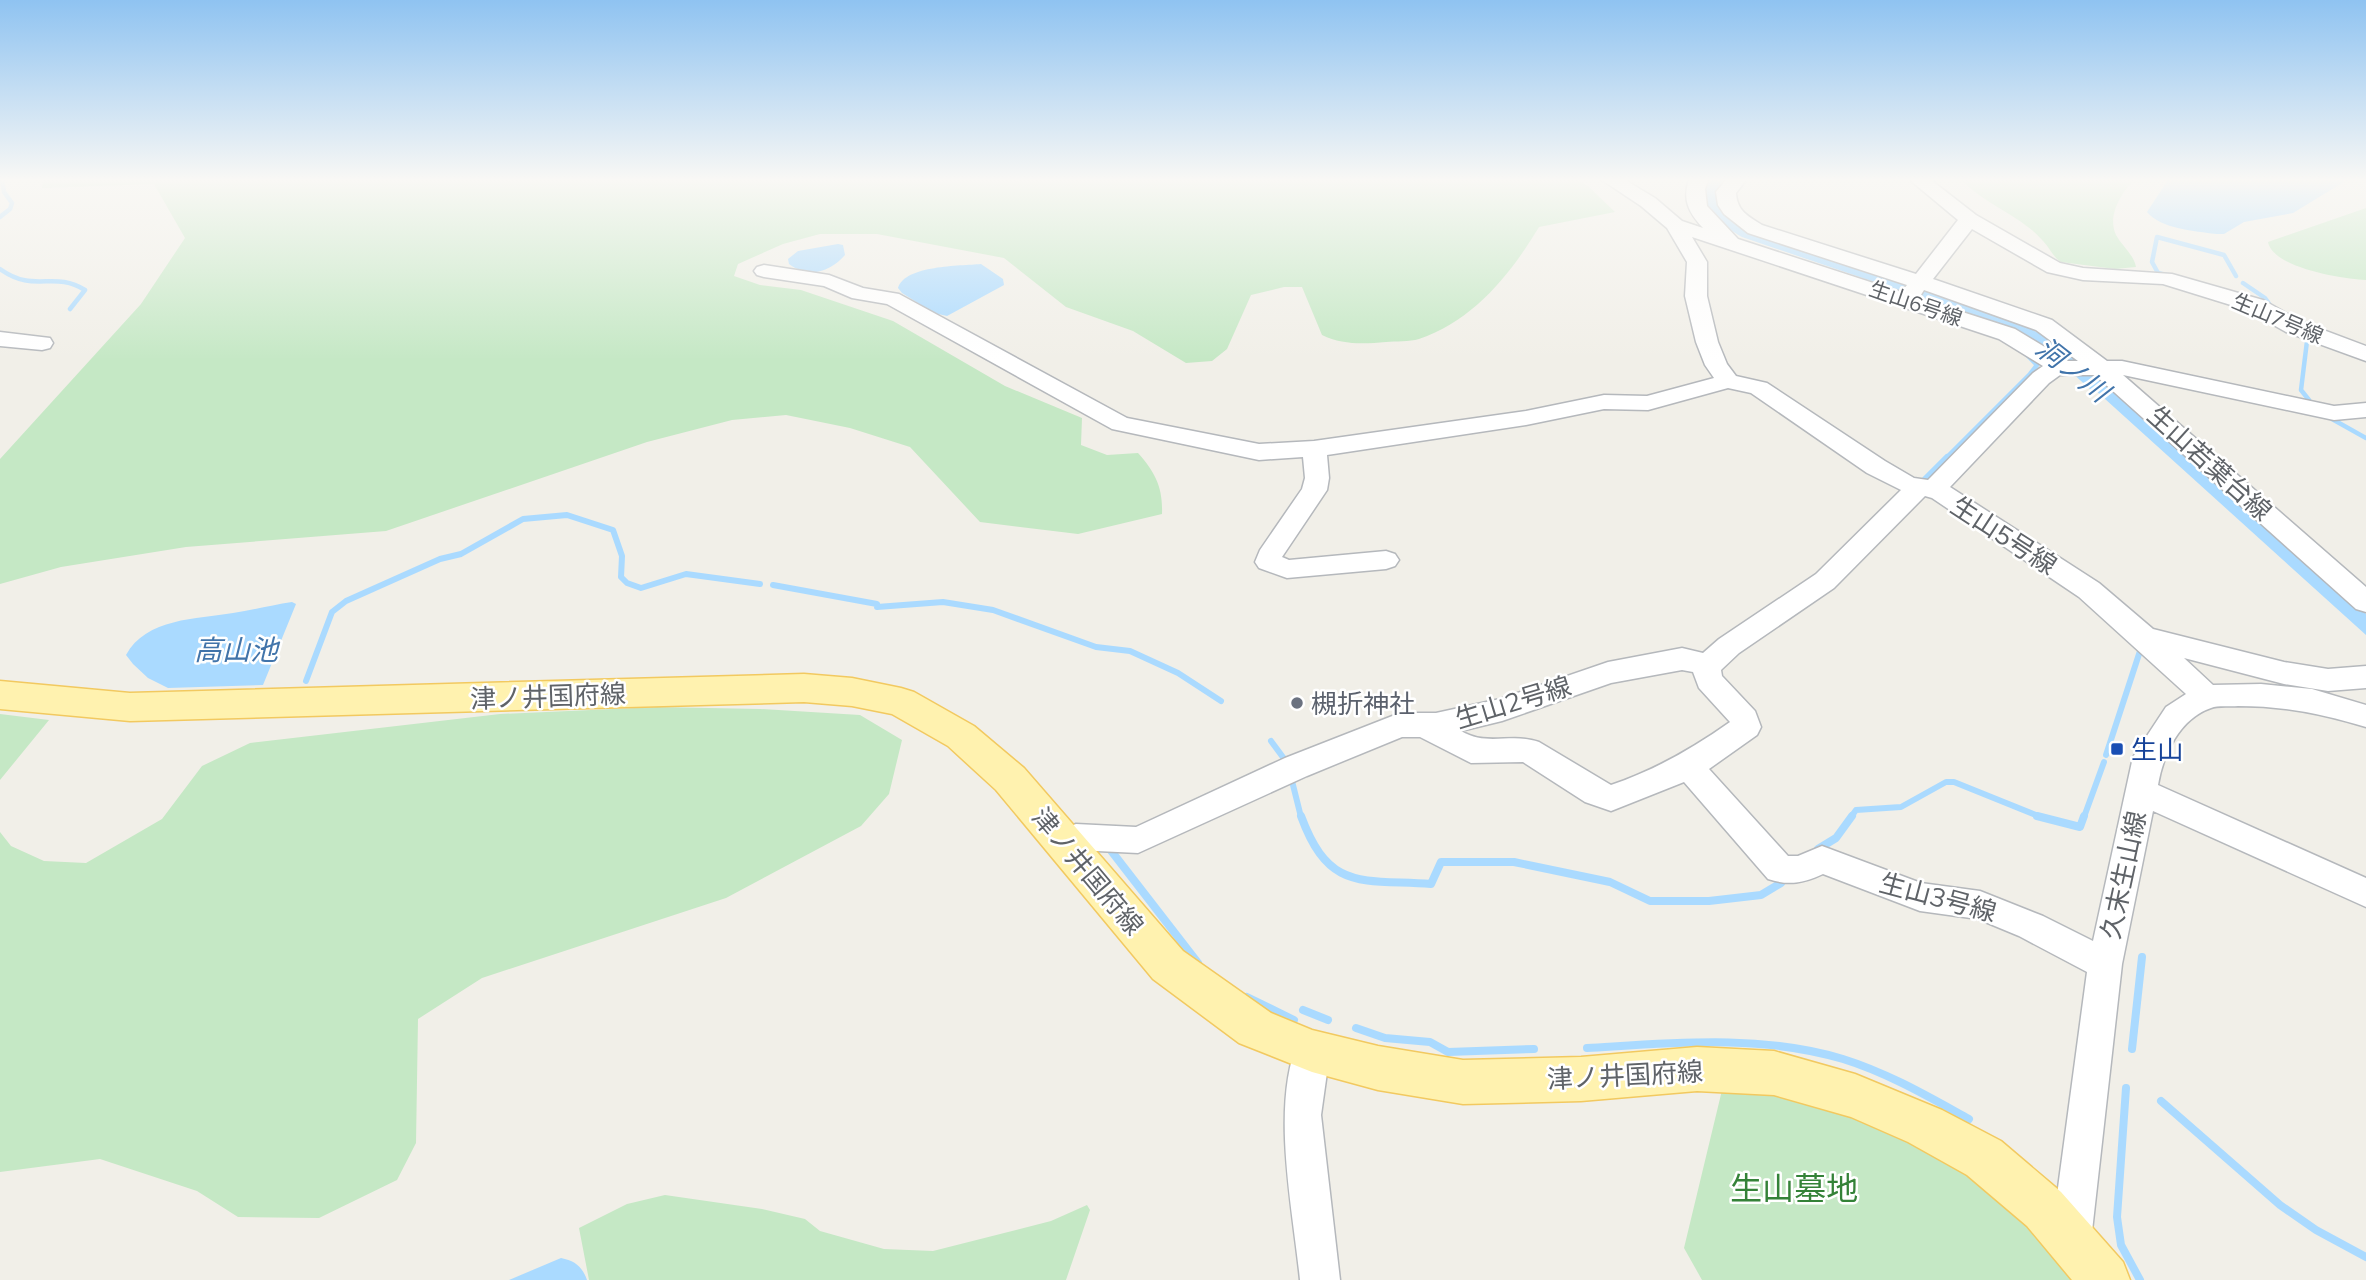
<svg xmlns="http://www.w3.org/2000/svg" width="2366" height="1280" viewBox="0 0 2366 1280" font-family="Mulish,'Noto Sans JP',sans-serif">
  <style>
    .green { fill: #c5e8c5 }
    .water { fill: #aadaff }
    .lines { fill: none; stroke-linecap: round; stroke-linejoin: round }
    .stream-far2 { stroke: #aadaff; stroke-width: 4.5 }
    .stream-far1 { stroke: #aadaff; stroke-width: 6 }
    .stream { stroke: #aadaff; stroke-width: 8 }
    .minor-casing { stroke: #b5b8bc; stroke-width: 3 }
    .major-casing { stroke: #f2c960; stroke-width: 3 }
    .minor { fill: #fff; fill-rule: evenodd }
    .major { fill: #fff2af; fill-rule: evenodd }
    .worship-dot { fill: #6b7280; stroke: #fff; stroke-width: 2.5 }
    .transit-dot { fill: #1a4fb4; stroke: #fff; stroke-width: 2.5 }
    .labels { text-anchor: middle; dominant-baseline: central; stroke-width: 5; stroke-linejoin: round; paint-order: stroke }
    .far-street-label { font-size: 21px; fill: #5f6368; stroke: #fff }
    .street-label { font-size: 26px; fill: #5f6368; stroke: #fff }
    .worship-label { font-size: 26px; fill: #5b616d; stroke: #fff; text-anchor: start }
    .transit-label { font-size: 26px; fill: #164399; stroke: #fff; text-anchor: start }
    .water-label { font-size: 28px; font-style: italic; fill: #4174aa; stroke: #fff }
    .near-park-label { font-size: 32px; fill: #348238; stroke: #fff }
  </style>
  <rect width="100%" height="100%" fill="#f1efe8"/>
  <!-- green -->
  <path class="green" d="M 43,180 L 1577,180 L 1588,186 L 1615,212 L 1539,227 C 1510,275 1474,320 1419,339 C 1409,342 1396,341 1386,342 C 1364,344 1342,345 1322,335 L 1302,287 L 1284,287 L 1251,295 L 1227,349 L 1212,361 L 1186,363 L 1133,331 L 1066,307 L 1004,258 L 877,234 L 820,234 L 783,244 L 738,264 L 734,276 L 760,285 L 801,290 L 893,321 L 1005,386 L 1082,418 L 1081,445 L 1107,455 L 1138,453 C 1155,472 1163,487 1162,514 L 1078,534 L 980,522 L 910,447 L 850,428 L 786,415 L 732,420 L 647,442 L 386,531 L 186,547 L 61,567 L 0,584 L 0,459 L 141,304 L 185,238 L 154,184 L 42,188 Z
    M 1962,180 L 2134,180 C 2121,193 2107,216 2116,235 C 2122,246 2134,255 2136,267 L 2115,269 L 2061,262 C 2052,256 2050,248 2043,241 C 2022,216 1982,203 1962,180 Z
    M 2366,208 L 2366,280 C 2343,279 2273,268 2268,242 Z
    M 657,707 L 760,709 L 860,715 L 902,740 L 889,794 L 861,826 L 726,898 L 482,978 L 418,1019 L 416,1143 L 397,1180 L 319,1218 L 238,1217 L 197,1191 L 100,1159 L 0,1172 L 0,832 L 11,846 L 44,861 L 86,863 L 162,819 L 202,766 L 250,743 L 500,714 Z
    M 0,714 L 49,720 L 0,780 Z
    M 1723,1086 L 1819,1099 L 1946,1147 L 2086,1280 L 1702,1280 L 1684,1248 Z
    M 665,1195 L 762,1209 L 805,1219 L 820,1231 L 884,1249 L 933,1251 L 1051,1221 L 1087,1205 L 1090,1210 L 1066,1280 L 589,1280 L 579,1228 L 627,1204 Z"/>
  <!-- water -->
  <path class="water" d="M 1707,180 L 1726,180 L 1717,191 L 1717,199 L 1724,215 L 1755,235 L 1889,277 L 2024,326 L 2049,338 L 2110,387 L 2366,614 L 2366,635 L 2094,389 L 2091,390 L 2039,343 L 2004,326 L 1742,237 C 1720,224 1697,208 1707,180 Z
    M 2168,180 L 2347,180 L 2293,213 L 2244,222 L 2224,234 L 2216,234 C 2195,231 2161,229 2147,212 Z
    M 838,244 L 843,245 L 845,255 C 830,272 809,279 789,264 L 788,259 L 798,251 Z
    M 981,264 L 1003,279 L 1004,285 L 947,316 L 934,313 L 902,293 L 898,288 C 905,265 960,266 981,264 Z
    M 292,602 L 296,604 L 263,685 L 168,688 L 148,678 L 133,664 L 126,655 C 146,618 197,619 233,613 C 253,610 272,605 292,602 Z
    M 561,1258 C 575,1261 582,1266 587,1280 L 509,1280 Z"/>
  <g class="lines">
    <!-- stream-far2 -->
    <path class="stream-far2" d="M 0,217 L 10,209 L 12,203 L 4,192 L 2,180
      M 2157,237 L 2152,262 L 2158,273 L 2166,275
      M 2157,237 L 2224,255 L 2236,276
      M 0,269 C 35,294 53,270 85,290 L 70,309
      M 2243,283 L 2265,298 L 2272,308
      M 2307,341 L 2301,390 L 2309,400
      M 2332,419 L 2366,438
      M 1945,459 L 2030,374 L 2037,365 L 2028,356"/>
    <!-- stream-far1 -->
    <path class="stream-far1" d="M 1925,479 L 1947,457
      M 773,585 L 877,604
      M 877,607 L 943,602 L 993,610 L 1096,647 L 1130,651 L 1178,673 L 1221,701
      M 306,681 L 332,612 L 346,601 L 440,559 L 461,554 L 523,519 L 567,515 L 613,530 L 622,556 L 621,577 L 627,583 L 641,588 L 686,574 L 760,584
      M 1271,741 L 1288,764
      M 2106,755 L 2141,648
      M 1291,777 L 1301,817
      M 1851,817 L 1856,810 L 1901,807 L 1946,782 L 1954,782 L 2041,817
      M 2084,817 L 2104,762"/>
    <!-- stream -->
    <path class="stream" d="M 1301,816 C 1329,892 1361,879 1431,884 L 1441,862 L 1514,862 L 1610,882 L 1650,901 L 1709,901 L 1761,895 L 1781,883
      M 2037,816 L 2080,827 L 2084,816
      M 1109,848 L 1198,963
      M 1818,849 L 1836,838 L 1852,816
      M 1247,997 L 1294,1020
      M 1303,1010 L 1328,1020
      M 1356,1028 L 1385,1038 L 1430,1042 L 1448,1052 L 1534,1049
      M 1587,1048 C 1672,1043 1760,1034 1843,1059 C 1888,1073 1929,1097 1969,1119
      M 2132,1049 L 2142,957
      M 2126,1088 L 2117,1217 L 2121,1245 L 2140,1280
      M 2161,1101 L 2280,1205 L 2316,1230 L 2366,1257"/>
    <!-- minor casing -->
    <g class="minor-casing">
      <path id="minor" d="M 1602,180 L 1625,180 L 1655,198 L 1682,221 L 1703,228 C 1689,213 1682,200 1689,180 L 1708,180 L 1705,189 L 1707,206 L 1738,239 L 1901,292 L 1907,285 L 1748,233 L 1724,214 L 1718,205 L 1716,192 L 1726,180 L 1746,180 L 1736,193 C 1737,211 1748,216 1762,225 L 1916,274 L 1958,220 L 1910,180 L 1931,180 L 1976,215 L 2060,263 L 2083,268 L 2172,274 L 2263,300 L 2302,322 L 2366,346 L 2366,361 L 2286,332 L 2247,310 L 2163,284 L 2083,280 L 2047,272 L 1972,229 L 1933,279 L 2052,320 L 2107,361 L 2122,361 L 2334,406 L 2366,403 L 2366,417 L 2334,420 L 2123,375 L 2366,587 L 2366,612 L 2356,609 L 2095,375 L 2060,375 L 2049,383 L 1950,487 L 2099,583 L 2153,629 L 2284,662 L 2328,669 L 2366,666 L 2366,688 L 2328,691 L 2284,684 L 2184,658 L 2213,685 L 2261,684 L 2312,689 L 2366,705 L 2366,727 C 2322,714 2284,706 2238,706 C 2230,707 2218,705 2211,708 C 2179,719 2163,755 2158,785 L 2366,878 L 2366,907 L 2153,811 L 2122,964 L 2091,1240 L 2085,1254 L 2071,1260 L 2057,1254 L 2051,1240 L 2087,972 L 2019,936 L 1978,919 L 1920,911 L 1823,874 C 1804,883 1789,886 1768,879 L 1684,782 L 1611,811 L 1585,802 L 1523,762 L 1471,763 L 1420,737 L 1402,737 L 1307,776 L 1138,853 L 1077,850 L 1063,855 L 1052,851 L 1047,842 L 1052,833 L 1076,824 L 1136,827 L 1285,758 L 1400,713 L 1436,713 L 1500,699 L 1608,662 L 1682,648 L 1703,653 L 1719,639 L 1816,574 L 1901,490 L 1867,473 L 1751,393 L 1728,388 L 1648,410 L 1604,409 L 1526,425 L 1327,455 L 1329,478 L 1327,490 L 1282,557 L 1289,560 L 1386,551 L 1395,554 L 1399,560 L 1395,566 L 1386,569 L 1287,578 L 1259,568 L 1255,562 L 1260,550 L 1302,489 L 1305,478 L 1303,457 L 1259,460 L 1112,429 L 887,304 L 852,298 L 824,286 L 764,277 L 757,275 L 754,271 L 757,267 L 764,265 L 829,275 L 863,288 L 899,294 L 1127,418 L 1259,444 L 1314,441 L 1526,411 L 1604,395 L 1647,396 L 1714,378 L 1705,365 L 1696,342 L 1685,296 L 1687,262 L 1667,228 L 1641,206 ZM 1692,237 L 1999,339 L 2043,366 L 2033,373 L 1928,480 L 1914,478 L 1885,461 L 1767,383 L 1736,376 L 1727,364 L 1718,342 L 1707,296 L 1707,262 ZM 1924,290 L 2036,330 L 2078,361 L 2068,361 L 2015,329 L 1919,298 ZM 1925,496 L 1932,498 L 2079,597 L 2186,694 L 2166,707 L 2133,757 L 2093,941 L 2043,916 L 1980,891 L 1921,883 L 1822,846 L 1798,856 L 1788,856 L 1709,769 L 1757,735 L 1761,727 L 1755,711 L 1722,676 L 1721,670 L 1739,653 L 1834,588 ZM 1682,670 L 1693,672 L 1699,688 L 1730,722 C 1692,749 1655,770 1611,785 L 1539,742 C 1510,732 1489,747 1461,731 L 1502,721 L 1611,683 Z
        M 0,332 L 50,338 L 53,343 L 50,348 L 42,350 L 0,346 Z
        M 1312,1034 L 1325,1039 L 1330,1051 L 1321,1115 L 1340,1280 L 1300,1280 C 1293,1209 1270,1105 1299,1039 Z"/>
    </g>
    <!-- major casing -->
    <g class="major-casing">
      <path id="major" d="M 804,674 L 852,678 L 901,688 L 914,692 L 974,726 L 1024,768 L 1183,951 L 1271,1013 L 1312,1030 L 1378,1046 L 1463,1060 L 1581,1057 L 1697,1047 L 1774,1051 L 1855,1074 L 1942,1110 L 2001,1141 L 2061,1192 L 2123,1262 L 2130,1280 L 2072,1280 L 2027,1226 L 1967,1175 L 1908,1142 L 1851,1117 L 1774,1095 L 1697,1091 L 1581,1101 L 1463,1104 L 1378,1090 L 1312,1072 L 1239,1043 L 1153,979 L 996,790 L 948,746 L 892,714 L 852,706 L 804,702 L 130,721 L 0,709 L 0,681 L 130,693 Z"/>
    </g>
    <!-- minor -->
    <use href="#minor" class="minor"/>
    <!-- major -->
    <use href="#major" class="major"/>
  </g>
  <!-- sky -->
  <linearGradient id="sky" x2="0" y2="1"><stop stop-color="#8fc3f1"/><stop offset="0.5" stop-color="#f9f8f5"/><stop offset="1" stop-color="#f9f8f5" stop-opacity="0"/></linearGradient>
  <rect width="2366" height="360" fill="url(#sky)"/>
  <!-- markers -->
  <circle class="worship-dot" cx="1297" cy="703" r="7"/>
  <rect class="transit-dot" x="2110" y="742" width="14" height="14" rx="3.5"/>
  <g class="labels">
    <!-- far-street labels -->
    <g class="far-street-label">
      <text transform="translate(1916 303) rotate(19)">生山6号線</text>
      <text transform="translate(2278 318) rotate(23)">生山7号線</text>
    </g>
    <!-- street labels -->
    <g class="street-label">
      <text transform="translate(2210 463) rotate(42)">生山若葉台線</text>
      <text transform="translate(2004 535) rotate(33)">生山5号線</text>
      <text transform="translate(548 696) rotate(-2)">津ノ井国府線</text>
      <text transform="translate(1513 702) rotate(-17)">生山2号線</text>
      <text transform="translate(1088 871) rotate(50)">津ノ井国府線</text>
      <text transform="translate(2123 875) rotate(-78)">久末生山線</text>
      <text transform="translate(1938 897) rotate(15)">生山3号線</text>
      <text transform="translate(1625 1075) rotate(-3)">津ノ井国府線</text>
    </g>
    <!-- worship labels -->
    <g class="worship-label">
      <text x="1311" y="703">槻折神社</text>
    </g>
    <!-- transit labels -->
    <g class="transit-label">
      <text x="2131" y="749">生山</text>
    </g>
    <!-- water labels -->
    <g class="water-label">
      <text transform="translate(2073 369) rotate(38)">洞ノ川</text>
      <text x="236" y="649">高山池</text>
    </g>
    <!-- near-park labels -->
    <g class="near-park-label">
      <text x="1794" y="1188">生山墓地</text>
    </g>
  </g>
</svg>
